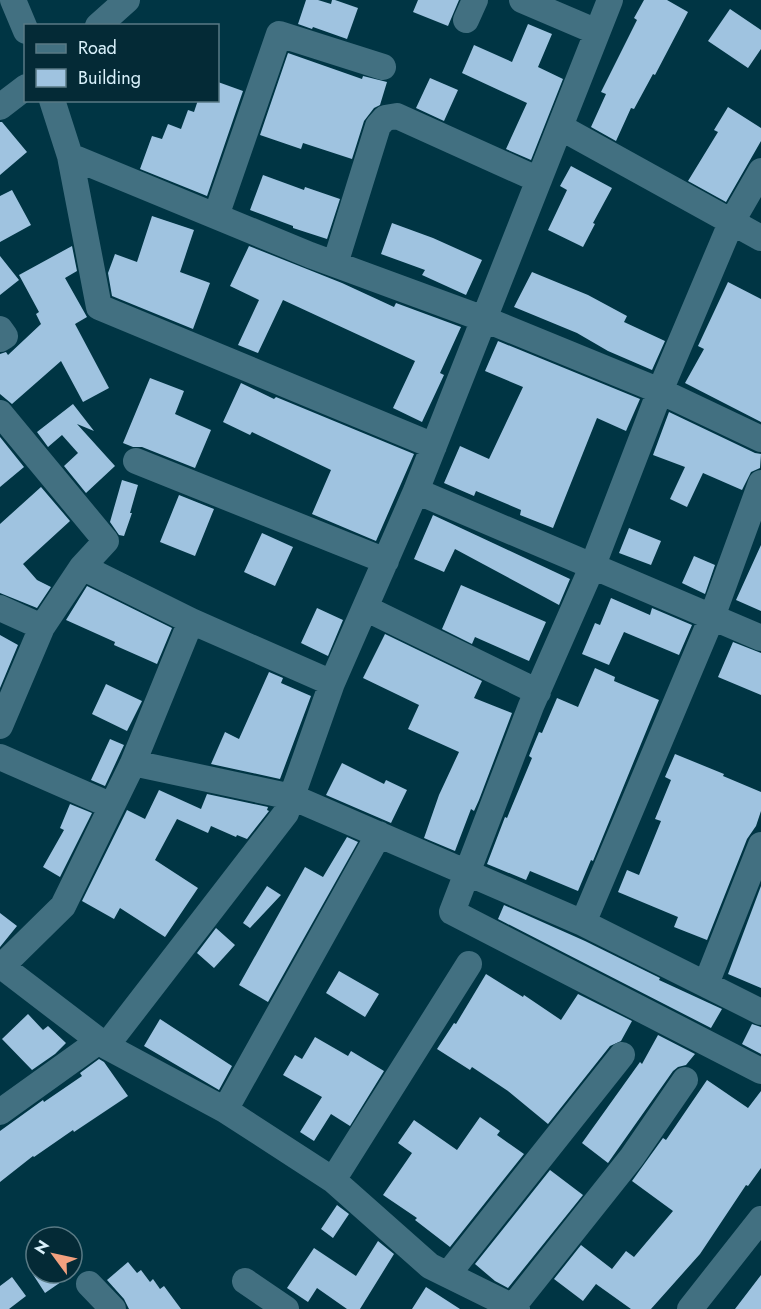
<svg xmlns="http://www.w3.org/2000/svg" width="761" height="1309" viewBox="0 0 761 1309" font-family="Jost,sans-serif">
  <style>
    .building { fill: #9fc3e0 }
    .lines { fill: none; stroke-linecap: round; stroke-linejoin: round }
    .minor { stroke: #427081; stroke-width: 26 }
  </style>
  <rect width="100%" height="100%" fill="#003544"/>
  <!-- building -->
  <path class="building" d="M 306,0 L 318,0 L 331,4 L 332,0 L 335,0 L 358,8 L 347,39 L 313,27 L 312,29 L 298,24 Z
    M 418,0 L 459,0 L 448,26 L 413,12 Z
    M 644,0 L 667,0 L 688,12 L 655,75 L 653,74 L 634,109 L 631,108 L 616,141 L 591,127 L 606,94 L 601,92 L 637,20 L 634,18 Z
    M 730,9 L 761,30 L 761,49 L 748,68 L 708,41 Z
    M 528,24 L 552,34 L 538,67 L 563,79 L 531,160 L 506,149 L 527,103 L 462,73 L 474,45 L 512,62 Z
    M 288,53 L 362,79 L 363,76 L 387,82 L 380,105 L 374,108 L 364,121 L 352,159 L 303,143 L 301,149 L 260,135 Z
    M 430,78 L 458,90 L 444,121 L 416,108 Z
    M 218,82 L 243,91 L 207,196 L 140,169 L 152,136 L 162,139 L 168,124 L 181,129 L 188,110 L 194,112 L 198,100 L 218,100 Z
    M 728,107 L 761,128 L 761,141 L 726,202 L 688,181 L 718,132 L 714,130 Z
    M 0,122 L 2,122 L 27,152 L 0,175 Z
    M 571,166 L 612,188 L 593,223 L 595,224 L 583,247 L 548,230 L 567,190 L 560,186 Z
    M 263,175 L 304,190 L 305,187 L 340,199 L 327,239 L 293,228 L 293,226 L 250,210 Z
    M 12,190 L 31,225 L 0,242 L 0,196 Z
    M 152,216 L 194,230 L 180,272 L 210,283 L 193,329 L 112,296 L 108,273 L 115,254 L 137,262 Z
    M 392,223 L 433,238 L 482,260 L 466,295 L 422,275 L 425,270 L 381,254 Z
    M 72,246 L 77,271 L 65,278 L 87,317 L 75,324 L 109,388 L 83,402 L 61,361 L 12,404 L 0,394 L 0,354 L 6,352 L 8,355 L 41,324 L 36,314 L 39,312 L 19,275 Z
    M 249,246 L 342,283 L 394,307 L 396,303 L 461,327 L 440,373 L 444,375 L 422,422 L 393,408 L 415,361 L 283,300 L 258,353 L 238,345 L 259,300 L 230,286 Z
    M 0,256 L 19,280 L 0,295 Z
    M 532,272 L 588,295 L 627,316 L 624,322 L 665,341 L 652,370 L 608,351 L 577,333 L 514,307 Z
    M 728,282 L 761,299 L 761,422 L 685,383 L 704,349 L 698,346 Z
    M 498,341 L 640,399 L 626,431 L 597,418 L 553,528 L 520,515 L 521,510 L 476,491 L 474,496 L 444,483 L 460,446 L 489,459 L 523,387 L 485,371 Z
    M 150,378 L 184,391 L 175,414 L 211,430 L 195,468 L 142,447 L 133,447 L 123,443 Z
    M 241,383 L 274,399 L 276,397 L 414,454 L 376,541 L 312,514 L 331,470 L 252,432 L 250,435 L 223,422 Z
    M 73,404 L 94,431 L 77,424 L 115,466 L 86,493 L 64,466 L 78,453 L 62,435 L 48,447 L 37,432 Z
    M 669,412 L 755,453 L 761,454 L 760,468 L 751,472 L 742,490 L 703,473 L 687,507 L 670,499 L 685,467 L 653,455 Z
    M 0,437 L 24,467 L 0,487 Z
    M 122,480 L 138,485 L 130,513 L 132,513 L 124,536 L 119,535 L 110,522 Z
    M 41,487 L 70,521 L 23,564 L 37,580 L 51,587 L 37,608 L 0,593 L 0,524 Z
    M 179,495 L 214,509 L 195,556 L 160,542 Z
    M 433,515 L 570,579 L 559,605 L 455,549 L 444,572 L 414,559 Z
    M 629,528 L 661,541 L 651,565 L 619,553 Z
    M 262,533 L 293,547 L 275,586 L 244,572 Z
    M 761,545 L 761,611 L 736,600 Z
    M 694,556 L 715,565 L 705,594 L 682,583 Z
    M 461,585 L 546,622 L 529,661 L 475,637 L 472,644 L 442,629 Z
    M 87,586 L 172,628 L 157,664 L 114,645 L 115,642 L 66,620 Z
    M 611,598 L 650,615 L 652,608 L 692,625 L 679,655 L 624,632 L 609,665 L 582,654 L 595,623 L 600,625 Z
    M 317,608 L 343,620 L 328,656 L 301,643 Z
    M 385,634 L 482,681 L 474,698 L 512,713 L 479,800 L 474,811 L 471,809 L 455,851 L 424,838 L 439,795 L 459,752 L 408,729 L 419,705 L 363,678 Z
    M 0,635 L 18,645 L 0,688 Z
    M 733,642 L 761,653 L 761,695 L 718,677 Z
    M 595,668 L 615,677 L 614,681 L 659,700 L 593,861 L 591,860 L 578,891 L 530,871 L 526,880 L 487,864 L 505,817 L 507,818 L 532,758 L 529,756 L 539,732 L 542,733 L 557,698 L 578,707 Z
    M 269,672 L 283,678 L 281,683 L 311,696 L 280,779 L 211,764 L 225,732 L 239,739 Z
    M 106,684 L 142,701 L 127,731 L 92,714 Z
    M 110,739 L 124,745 L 105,786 L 91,780 Z
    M 675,754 L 724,774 L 723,776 L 761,792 L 761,811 L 756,826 L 747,839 L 707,940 L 674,927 L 678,917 L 618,892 L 627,870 L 639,875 L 661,821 L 655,819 L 671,780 L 665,777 Z
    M 342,763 L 384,784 L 386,780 L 407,790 L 391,823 L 326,795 Z
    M 159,790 L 201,809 L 207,794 L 268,807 L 267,810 L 269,811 L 247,839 L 237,835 L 236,837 L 211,826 L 208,833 L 177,819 L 155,860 L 198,888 L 165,937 L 120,908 L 114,919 L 82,901 L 127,810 L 145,819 Z
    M 70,804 L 92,813 L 60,877 L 43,867 L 64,830 L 60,828 Z
    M 347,837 L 358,842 L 268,1002 L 239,985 L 305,867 L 323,877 Z
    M 267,886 L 281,895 L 250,928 L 243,923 Z
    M 761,886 L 761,988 L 728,974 Z
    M 504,905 L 585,941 L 660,978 L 659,980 L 722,1009 L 711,1028 L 498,919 Z
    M 0,913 L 17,926 L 0,947 Z
    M 216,928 L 235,945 L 214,968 L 197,953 Z
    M 339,971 L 379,994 L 365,1017 L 326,993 Z
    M 486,974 L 523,997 L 524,995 L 561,1020 L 578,994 L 632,1021 L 621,1041 L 610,1046 L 548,1124 L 508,1091 L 472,1067 L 470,1070 L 437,1049 L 454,1023 L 456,1024 Z
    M 28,1014 L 43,1030 L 48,1026 L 66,1043 L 55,1054 L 32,1070 L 2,1039 Z
    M 160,1019 L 232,1066 L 219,1090 L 144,1046 Z
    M 752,1024 L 761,1027 L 761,1054 L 742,1044 Z
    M 658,1035 L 695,1054 L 686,1065 L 678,1067 L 673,1071 L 608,1163 L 582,1143 L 640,1062 L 642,1064 Z
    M 315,1037 L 348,1056 L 351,1051 L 384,1071 L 350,1126 L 331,1114 L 314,1141 L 300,1132 L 322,1097 L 283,1075 L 295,1055 L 302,1059 Z
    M 99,1059 L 104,1062 L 128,1096 L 74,1132 L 73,1130 L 34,1157 L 33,1156 L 0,1182 L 0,1131 L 43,1100 L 44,1102 L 82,1076 L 80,1073 Z
    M 707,1080 L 748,1108 L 761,1091 L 761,1168 L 748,1186 L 746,1185 L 700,1254 L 651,1309 L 631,1309 L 596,1284 L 583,1301 L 554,1279 L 581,1245 L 612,1269 L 626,1251 L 634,1257 L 673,1211 L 632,1181 L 663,1138 L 666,1140 Z
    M 480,1117 L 500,1131 L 497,1135 L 524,1154 L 450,1247 L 415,1220 L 417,1218 L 383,1195 L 412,1153 L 398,1143 L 414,1120 L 457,1150 Z
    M 550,1170 L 583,1195 L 508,1288 L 495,1281 L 475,1264 Z
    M 337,1205 L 349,1214 L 333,1238 L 321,1229 Z
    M 378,1241 L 394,1254 L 360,1309 L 347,1309 L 317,1288 L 308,1302 L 287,1288 L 314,1248 L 356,1276 Z
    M 128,1262 L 137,1273 L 141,1270 L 150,1282 L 153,1279 L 160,1289 L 164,1286 L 181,1309 L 129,1309 L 124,1299 L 107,1280 Z
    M 32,1273 L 74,1273 L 45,1293 Z
    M 761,1275 L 761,1309 L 735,1309 Z
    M 12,1277 L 26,1296 L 9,1309 L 0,1309 L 0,1286 Z
    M 426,1287 L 460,1309 L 412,1309 Z"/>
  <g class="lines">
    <!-- minor -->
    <path class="minor" d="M 13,0 L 26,31
      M 522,0 L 597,32
      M 466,20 L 475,0
      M 98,26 L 127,0
      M 52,100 L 70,156 L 99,307 L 434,446
      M 0,107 L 26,87
      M 560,127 L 761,238
      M 70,156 L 310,255 L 484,319 L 660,391 L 761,439
      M 761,171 L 731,223 L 660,391 L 593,565 L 531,706 L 452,912 L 761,1071
      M 216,216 L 279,34 L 383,67
      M 335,264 L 378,126 L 385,118 L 397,116 L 539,180
      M 0,329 L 5,336 L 0,339
      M 0,413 L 106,541 L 82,567
      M 136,461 L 386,561
      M 416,491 L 761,638
      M 0,608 L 42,627
      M 365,608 L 538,692
      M 0,726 L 42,627 L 82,567 L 191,621 L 332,683
      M 0,757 L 112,806
      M 133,763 L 292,797 L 583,923 L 761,1012
      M 583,923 L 712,617 L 761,483
      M 0,965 L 106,1046 L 225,1110 L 333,1180 L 430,1266 L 517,1309
      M 2,966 L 63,906 L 133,763 L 191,621
      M 706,984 L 761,845
      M 106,1046 L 286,813 L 332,683 L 416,491 L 610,0
      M 225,1110 L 379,834
      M 0,1112 L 99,1041
      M 333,1180 L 469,964
      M 448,1274 L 622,1055
      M 245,1281 L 286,1309
      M 89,1284 L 113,1309
      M 511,1309 L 632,1157 L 685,1080
      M 690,1309 L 761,1219"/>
  </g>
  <!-- legend -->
  <rect x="24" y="24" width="195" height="78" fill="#042a36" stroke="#597a85" stroke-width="1.5"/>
  <rect x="36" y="44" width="30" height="9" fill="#427081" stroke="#597a85" stroke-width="1.5"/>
  <text x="78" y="54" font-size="18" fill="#d9f1fb">Road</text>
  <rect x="36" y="69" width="30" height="18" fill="#9fc3e0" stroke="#597a85" stroke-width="1.5"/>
  <text x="78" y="84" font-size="18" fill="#d9f1fb">Building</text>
  <!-- north arrow -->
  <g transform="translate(54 1255) rotate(303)"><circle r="28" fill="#042a36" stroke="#597a85" stroke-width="1.5"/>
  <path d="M0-4.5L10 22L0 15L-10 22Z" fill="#f2a07f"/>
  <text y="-9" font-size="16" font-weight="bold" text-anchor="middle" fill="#d9f1fb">N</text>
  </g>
</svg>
